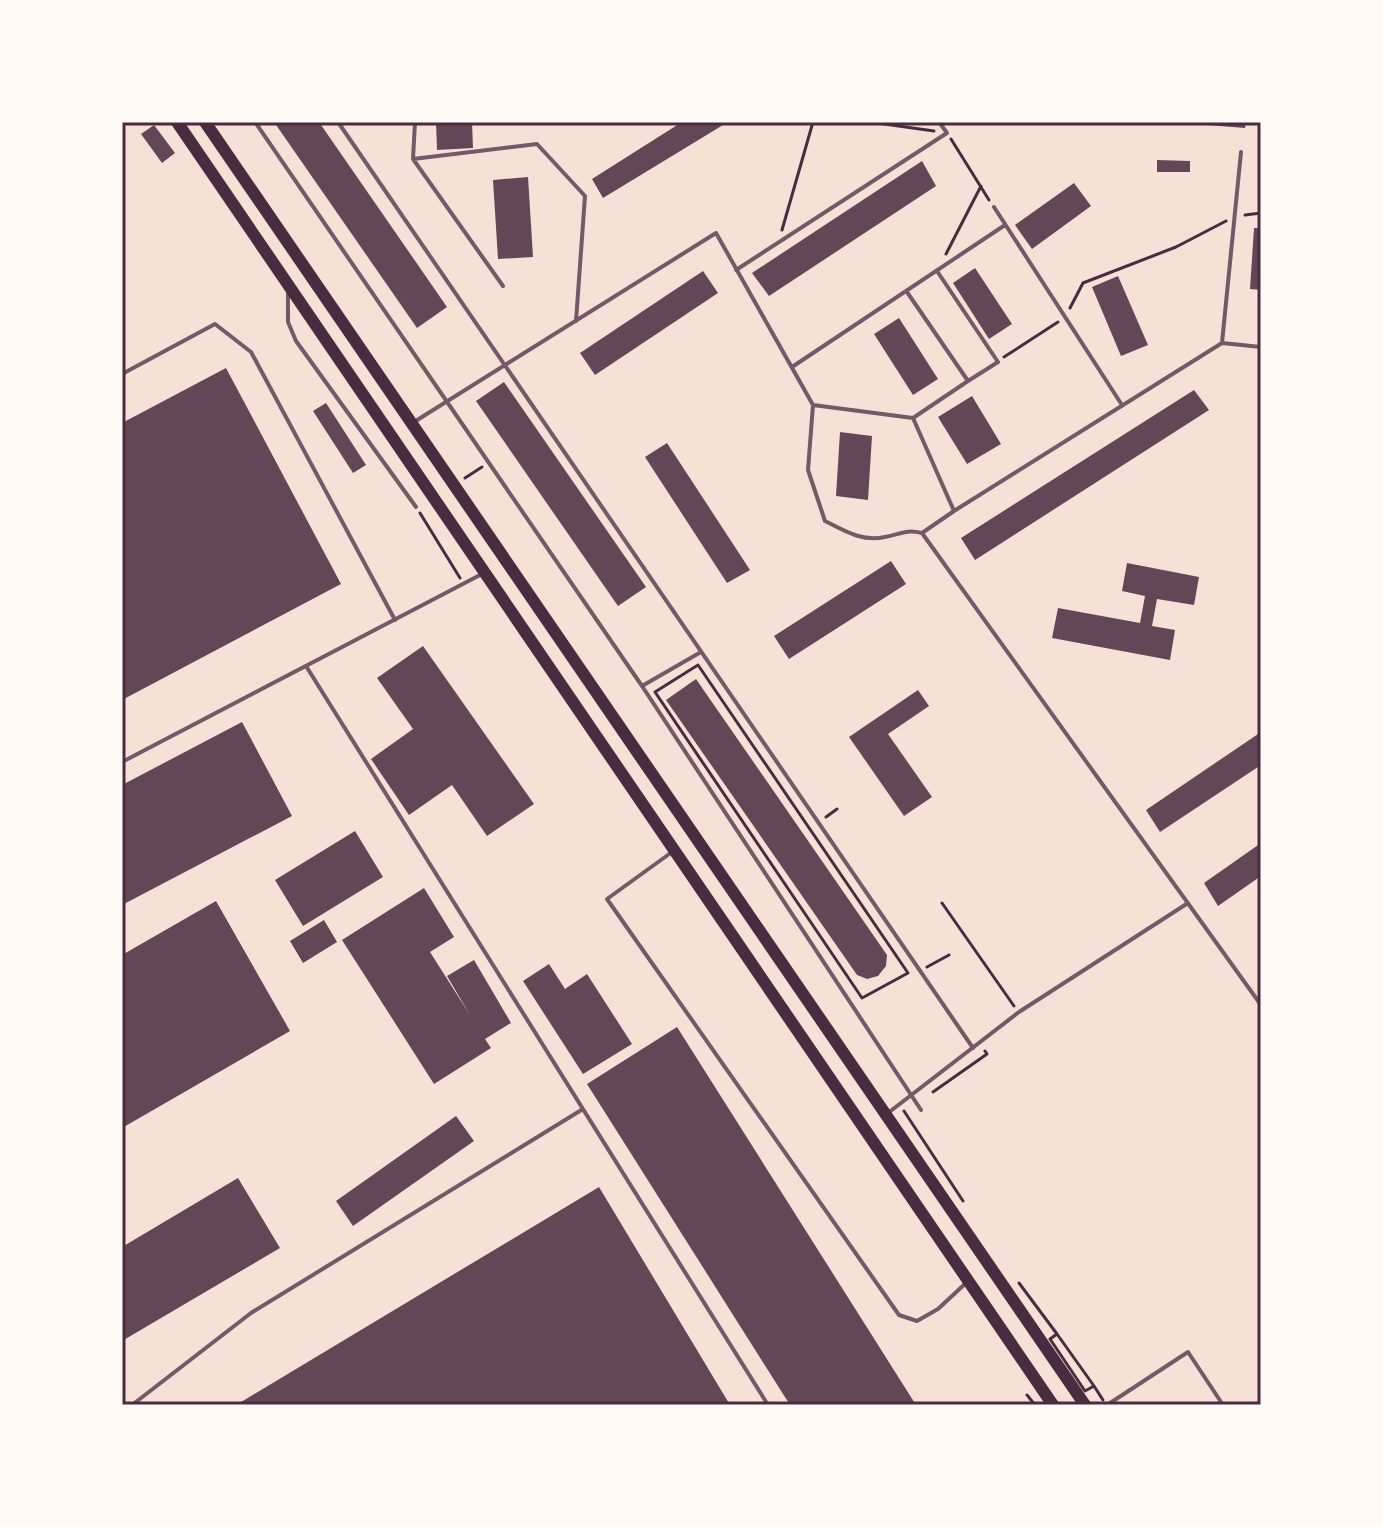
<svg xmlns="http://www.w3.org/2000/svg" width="1383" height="1527" viewBox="0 0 1383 1527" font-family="Helvetica,sans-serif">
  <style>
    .building { fill: #644757 }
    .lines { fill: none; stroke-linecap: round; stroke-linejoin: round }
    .path { stroke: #4a2c40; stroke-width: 3 }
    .service { stroke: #755966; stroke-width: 4 }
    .primary { stroke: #4a2c40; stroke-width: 12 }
    .neatline { fill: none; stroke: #4a2c40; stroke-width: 3 }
  </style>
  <rect width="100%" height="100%" fill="#f7e1d7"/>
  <!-- building -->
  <path class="building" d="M 274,122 L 319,122 L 447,307 L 417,328 Z
    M 436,122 L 472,122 L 473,148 L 437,150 Z
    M 682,122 L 728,122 L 603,198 L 592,179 Z
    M 1168,122 L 1246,122 L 1245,128 Z
    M 154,125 L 175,153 L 162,163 L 141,134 Z
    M 1157,160 L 1190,161 L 1190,172 L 1157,172 Z
    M 922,161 L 936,186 L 769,296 L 752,273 Z
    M 528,177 L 533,257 L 498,259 L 493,180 Z
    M 1074,183 L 1091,206 L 1032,249 L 1015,225 Z
    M 1254,228 L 1261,228 L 1261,290 L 1250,289 Z
    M 975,268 L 1012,324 L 989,339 L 953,283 Z
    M 703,271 L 718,293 L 595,375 L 580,353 Z
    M 1118,276 L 1148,345 L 1121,356 L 1092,287 Z
    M 899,318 L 938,379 L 913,395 L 874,334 Z
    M 226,368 L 341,584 L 122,700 L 122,423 Z
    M 504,382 L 646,587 L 618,606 L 476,401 Z
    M 1194,390 L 1209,410 L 975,560 L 961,538 Z
    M 972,396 L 1001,444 L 967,464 L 938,417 Z
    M 326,403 L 366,465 L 353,473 L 313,411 Z
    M 840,432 L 872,436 L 868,500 L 836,496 Z
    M 667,443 L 750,570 L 727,583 L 645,457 Z
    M 891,561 L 906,584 L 789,659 L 774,636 Z
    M 1127,563 L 1199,577 L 1194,605 L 1157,599 L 1152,626 L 1175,630 L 1170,660 L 1052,638 L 1058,608 L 1140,623 L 1145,596 L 1122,591 Z
    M 423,646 L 534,804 L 487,836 L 452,785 L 409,815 L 371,759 L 413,729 L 377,678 Z
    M 696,679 L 887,955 L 886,966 L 878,976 L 867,979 L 857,975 L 666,700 Z
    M 918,690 L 929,706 L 888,734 L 932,797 L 904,816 L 849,737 Z
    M 242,722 L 292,816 L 122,905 L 122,785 Z
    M 1261,732 L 1261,765 L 1160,832 L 1146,810 Z
    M 355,831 L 383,877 L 303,926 L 275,880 Z
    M 1261,843 L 1261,876 L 1218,906 L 1204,883 Z
    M 424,888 L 454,937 L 430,952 L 470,1015 L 447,976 L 474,960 L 511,1023 L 485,1039 L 491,1048 L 434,1084 L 342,940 Z
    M 216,901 L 290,1031 L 122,1128 L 122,955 Z
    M 324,920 L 337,942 L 303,963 L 290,941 Z
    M 549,964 L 565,989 L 587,974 L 632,1044 L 583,1074 L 523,981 Z
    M 677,1027 L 916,1405 L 790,1405 L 587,1084 Z
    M 456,1116 L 474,1141 L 353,1226 L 336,1201 Z
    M 238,1178 L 280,1248 L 122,1341 L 122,1247 Z
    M 599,1187 L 730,1405 L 236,1405 Z"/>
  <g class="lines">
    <!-- path -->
    <path class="path" d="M 870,122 L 934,131
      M 951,139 L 989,200
      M 1245,215 L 1261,213
      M 782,230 L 813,122
      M 946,254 L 981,186
      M 1070,308 L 1083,283 L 1176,247 L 1226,221
      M 1004,357 L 1058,322
      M 465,478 L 482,467
      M 420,513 L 460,578
      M 698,665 L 908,973 L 862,998 L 655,692 Z
      M 826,817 L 837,809
      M 942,903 L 1014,1006
      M 927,967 L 949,955
      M 933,1092 L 987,1054 L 985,1051
      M 904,1111 L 963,1201
      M 1019,1283 L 1057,1334
      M 1057,1334 L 1094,1386 L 1085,1391 L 1050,1339 Z
      M 1094,1386 L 1103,1400
      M 1027,1395 L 1035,1405"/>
    <!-- service -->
    <path class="service" d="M 255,122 L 642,686 L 701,652
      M 338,122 L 973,1048
      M 415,122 L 413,159 L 537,144 L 585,196 L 576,321
      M 413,159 L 503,286
      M 994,207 L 1122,405
      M 736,270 L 947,133 L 939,122
      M 937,271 L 998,362 L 968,381
      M 288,290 L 288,322 L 296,341 L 416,507
      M 907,292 L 968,381 L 913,418
      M 1222,343 L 1261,347
      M 792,367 L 1005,225
      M 122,374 L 215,324 L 251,352 L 395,620
      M 813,405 L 913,418 L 954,511 L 922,533
      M 1260,405 L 1261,387
      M 414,422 L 716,233 L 813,405 L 808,470 L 825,521 C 845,531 862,542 885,537 C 901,534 906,529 922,533 L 1261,1005
      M 954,511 L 1222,343 L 1241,152
      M 306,666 L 768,1405
      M 642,686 L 921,1110
      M 122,762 L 482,574
      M 672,852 L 607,899 L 899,1315 L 917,1321 L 938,1309 L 967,1282
      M 888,1113 L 1019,1012 L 1188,903
      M 132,1405 L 251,1313 L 583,1109
      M 1107,1405 L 1188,1352 L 1223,1405"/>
    <!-- primary -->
    <path class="primary" d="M 177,122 L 1053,1405
      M 205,122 L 1085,1405"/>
  </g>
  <!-- border -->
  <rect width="1383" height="1527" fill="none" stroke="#fffaf5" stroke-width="248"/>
  <rect x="124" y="124" width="1135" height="1279" class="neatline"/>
</svg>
